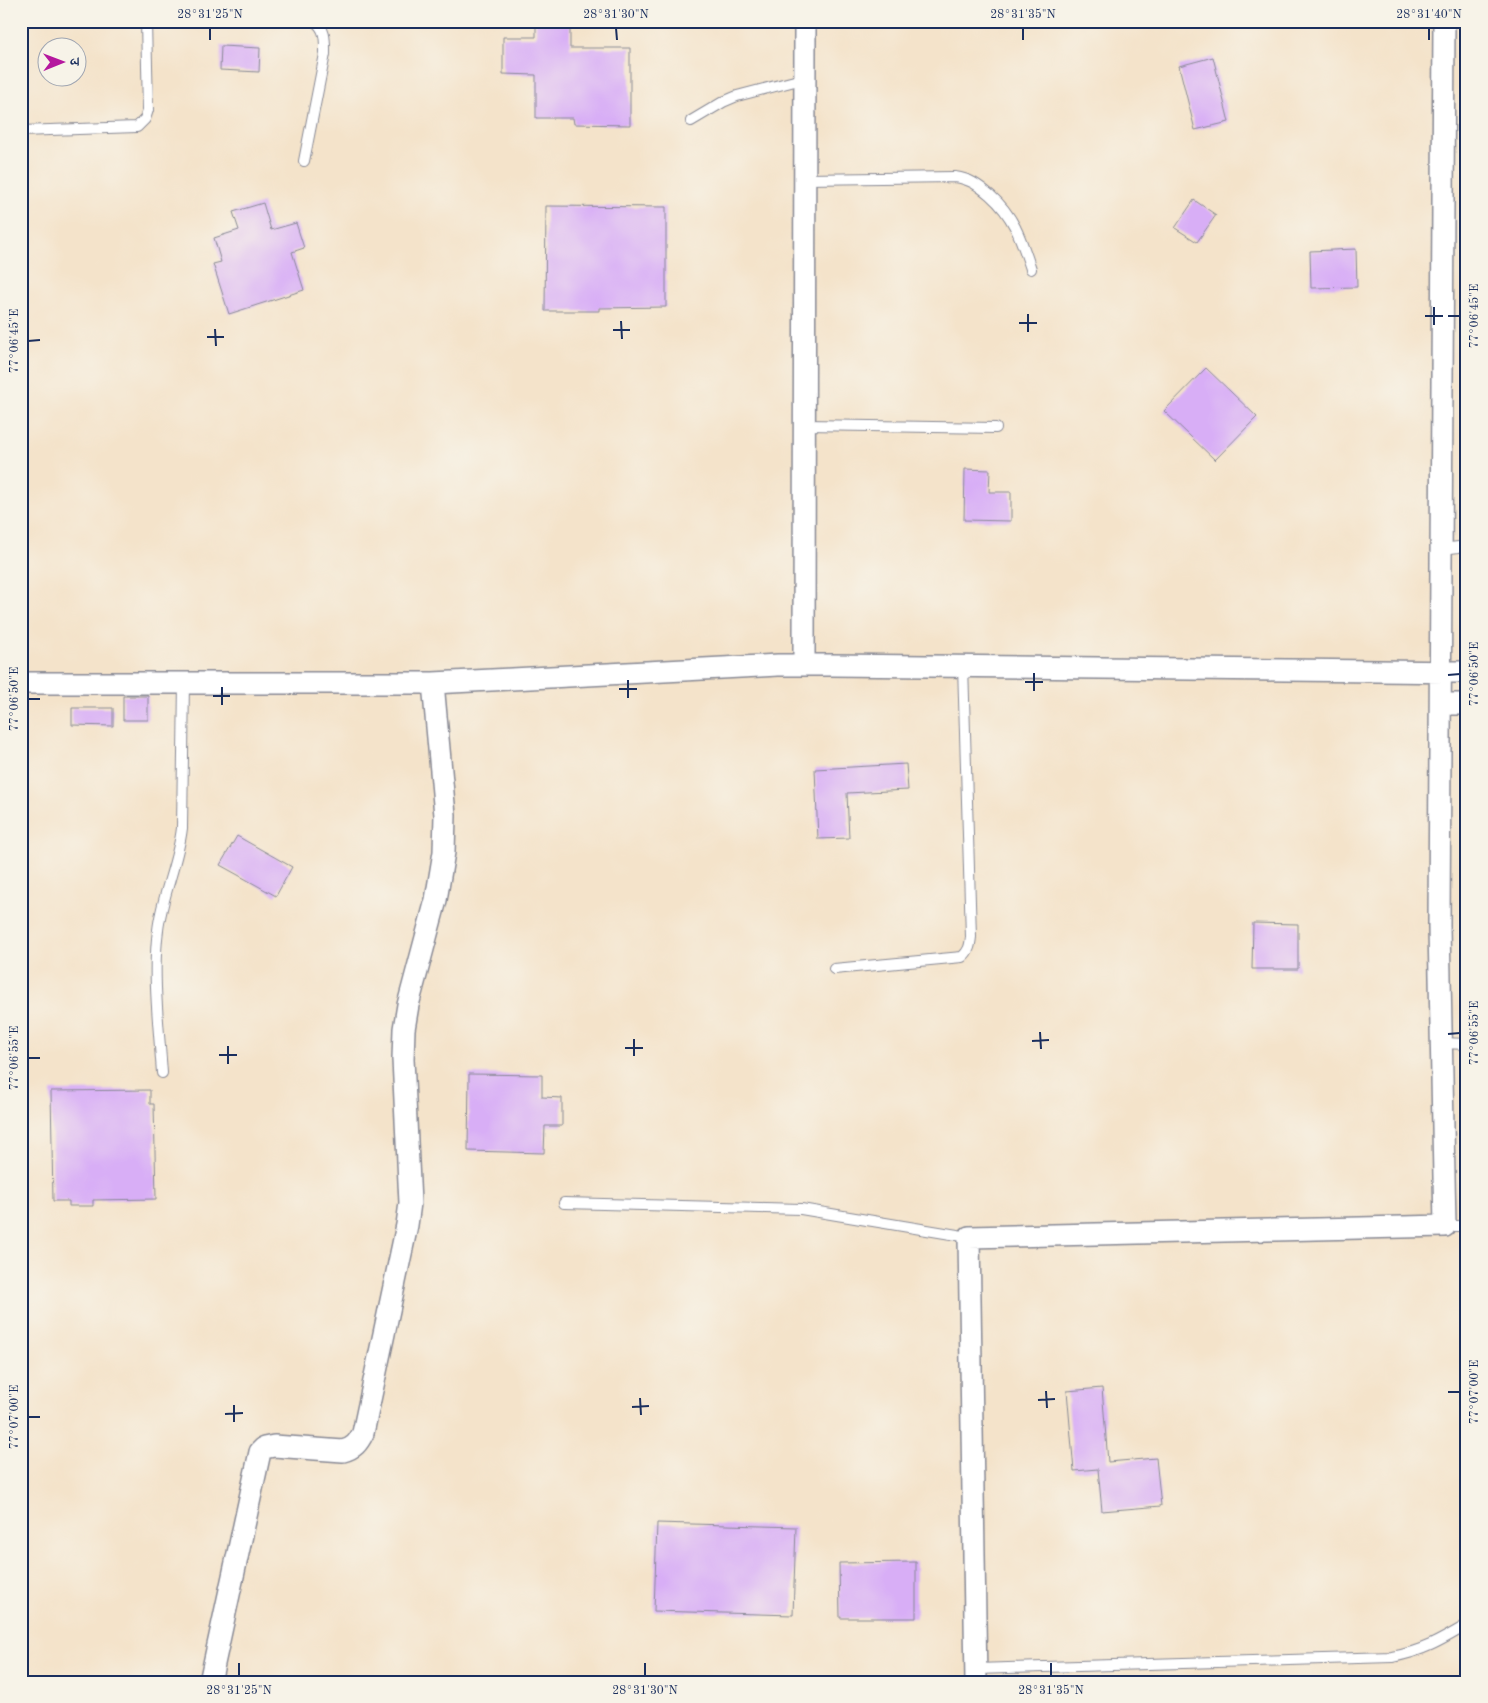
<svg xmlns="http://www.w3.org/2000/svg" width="1488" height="1703" viewBox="0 0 1488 1703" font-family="'Old Standard TT','Noto Serif Devanagari',serif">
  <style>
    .building { fill: #d8aef6 }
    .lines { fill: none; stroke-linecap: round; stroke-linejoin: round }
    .service-casing { stroke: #888994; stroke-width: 12 }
    .minor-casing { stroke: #888994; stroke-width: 24 }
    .service { stroke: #fff; stroke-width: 10 }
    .minor { stroke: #fff; stroke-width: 21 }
    .ticks { fill: none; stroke: #1b2f5e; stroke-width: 2 }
    .neatline { fill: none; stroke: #1b2f5e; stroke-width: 2 }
    .ticks-label { font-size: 12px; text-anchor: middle; fill: #1b2f5e }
  </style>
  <rect width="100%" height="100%" fill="#f7f3e8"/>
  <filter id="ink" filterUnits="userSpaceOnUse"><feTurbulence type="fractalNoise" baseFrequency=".02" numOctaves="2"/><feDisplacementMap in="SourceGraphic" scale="10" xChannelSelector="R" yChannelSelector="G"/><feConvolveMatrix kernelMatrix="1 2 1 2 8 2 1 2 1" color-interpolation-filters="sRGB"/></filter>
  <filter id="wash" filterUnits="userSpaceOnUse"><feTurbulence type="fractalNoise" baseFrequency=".0096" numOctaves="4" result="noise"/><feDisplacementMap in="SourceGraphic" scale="20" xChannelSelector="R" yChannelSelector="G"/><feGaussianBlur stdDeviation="1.12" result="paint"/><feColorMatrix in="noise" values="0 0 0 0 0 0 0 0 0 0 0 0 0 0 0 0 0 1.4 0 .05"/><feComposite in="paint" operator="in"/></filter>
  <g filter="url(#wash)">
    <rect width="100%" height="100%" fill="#f4e3ca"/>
    <g id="blocks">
      <!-- building -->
      <path class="building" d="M 536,21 L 570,21 L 570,48 L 630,48 L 630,125 L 574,124 L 573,118 L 536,118 L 536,75 L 503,74 L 503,37 L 536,37 Z
        M 221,46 L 260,48 L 259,72 L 220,70 Z
        M 1213,57 L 1229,122 L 1195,130 L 1179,66 Z
        M 1194,200 L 1216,215 L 1197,242 L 1175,228 Z
        M 263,203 L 271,230 L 296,223 L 304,248 L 292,252 L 304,290 L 229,314 L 213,264 L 221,262 L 214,238 L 239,230 L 233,212 Z
        M 546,206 L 666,207 L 666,307 L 599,308 L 599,311 L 545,311 Z
        M 1356,249 L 1357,287 L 1311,288 L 1310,251 Z
        M 1206,368 L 1257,417 L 1215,460 L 1164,411 Z
        M 965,469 L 990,470 L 989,492 L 1011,492 L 1011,521 L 964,520 Z
        M 123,696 L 148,696 L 148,720 L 123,720 Z
        M 72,708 L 113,708 L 113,726 L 72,725 Z
        M 906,764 L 908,790 L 847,793 L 849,838 L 818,839 L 815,769 Z
        M 237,836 L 292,867 L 276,896 L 220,865 Z
        M 1253,923 L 1298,924 L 1298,969 L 1252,969 Z
        M 469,1074 L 542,1075 L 542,1097 L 562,1098 L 562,1126 L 545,1126 L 544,1153 L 468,1151 Z
        M 150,1090 L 150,1104 L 154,1104 L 156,1199 L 93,1200 L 93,1206 L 69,1206 L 69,1201 L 53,1201 L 51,1091 Z
        M 1102,1388 L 1108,1462 L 1156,1458 L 1161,1506 L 1102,1511 L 1098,1469 L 1074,1471 L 1067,1391 Z
        M 657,1523 L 796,1527 L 793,1615 L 654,1611 Z
        M 916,1562 L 916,1618 L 840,1618 L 839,1563 Z"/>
    </g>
  </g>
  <g filter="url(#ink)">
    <use href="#blocks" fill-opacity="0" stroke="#888994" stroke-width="1"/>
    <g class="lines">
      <!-- service casing -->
      <g class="service-casing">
        <path id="service" d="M 691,121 L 723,102 L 737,96 L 806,78
          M 21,131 L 137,127 L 145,119 L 148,110 L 146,21
          M 304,161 L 325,54 C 325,41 326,28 314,21
          M 806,179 L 955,177 C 970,179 978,185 990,195 C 1014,216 1021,239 1031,269
          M 806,425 L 996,428
          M 1442,549 L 1467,546
          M 834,969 L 962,957 C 969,951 970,946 971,937 L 963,665
          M 1442,1043 L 1467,1044
          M 162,1073 C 159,1028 152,974 158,930 C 162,895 178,863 182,828 L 184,682
          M 564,1203 L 801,1209 L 969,1237
          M 1445,1226 L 1467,1226
          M 976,1669 L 1392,1657 C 1423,1651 1440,1641 1467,1625"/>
      </g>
      <!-- minor casing -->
      <g class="minor-casing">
        <path id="minor" d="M 804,665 L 805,21
          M 21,683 L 433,683 L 778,665 L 831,665 L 1467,672
          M 1441,704 L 1467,704
          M 210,1682 L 260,1452 L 264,1448 L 274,1446 L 343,1451 C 354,1448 358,1443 363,1433 L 407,1225 L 410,1203 L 403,1059 L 404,1029 L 408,1005 L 436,900 L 444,852 L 445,815 L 433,683
          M 976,1682 L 969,1237 L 1445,1226 L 1439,927 L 1444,21"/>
      </g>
      <!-- service -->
      <use href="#service" class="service"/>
      <!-- minor -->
      <use href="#minor" class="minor"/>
    </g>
  </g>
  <!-- ticks -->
  <path class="ticks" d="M 210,28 L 210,40M 616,28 L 617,40M 1023,28 L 1023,40M 1429,28 L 1429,40M 1434,307 L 1434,325M 1028,314 L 1028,332M 1425,316 L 1443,316M 1448,316 L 1460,316M 621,321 L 622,339M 1019,323 L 1037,323M 215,329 L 216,346M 613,330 L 630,330M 207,337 L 224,337M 28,341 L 40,340M 1034,673 L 1034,691M 1448,675 L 1460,674M 628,680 L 628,698M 1025,682 L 1043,682M 222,687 L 222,705M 619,689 L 637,689M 213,696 L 230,696M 28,699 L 40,699M 1040,1032 L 1041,1049M 1448,1034 L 1460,1033M 634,1039 L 634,1056M 1032,1041 L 1049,1040M 228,1046 L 228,1064M 625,1048 L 643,1048M 219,1055 L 237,1055M 28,1058 L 40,1058M 1046,1391 L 1047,1408M 1448,1392 L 1460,1392M 640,1398 L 641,1415M 1038,1400 L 1055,1399M 234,1405 L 234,1422M 632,1407 L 649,1406M 225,1414 L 243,1413M 28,1417 L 40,1417M 239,1663 L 239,1676M 645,1663 L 645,1676M 1051,1663 L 1051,1676"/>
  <!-- margin -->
  <rect width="1488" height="1703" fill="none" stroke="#f7f3e8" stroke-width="55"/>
  <!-- north arrow -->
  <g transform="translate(62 62) rotate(89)"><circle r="24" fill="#f7f3e8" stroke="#9fa5b1"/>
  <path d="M0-4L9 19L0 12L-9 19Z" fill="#b5179e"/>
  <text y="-8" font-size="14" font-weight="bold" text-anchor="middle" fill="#1b2f5e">उ</text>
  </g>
  <rect x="28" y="28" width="1432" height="1648" class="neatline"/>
  <g class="ticks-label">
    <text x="210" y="18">28°31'25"N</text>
    <text x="616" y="18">28°31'30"N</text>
    <text x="1023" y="18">28°31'35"N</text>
    <text x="1429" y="18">28°31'40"N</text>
    <text transform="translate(1474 316) rotate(-90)" y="4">77°06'45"E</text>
    <text transform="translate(14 341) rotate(-90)" y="4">77°06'45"E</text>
    <text transform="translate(1474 674) rotate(-90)" y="4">77°06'50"E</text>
    <text transform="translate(14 699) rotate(-90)" y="4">77°06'50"E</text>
    <text transform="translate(1474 1033) rotate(-90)" y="4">77°06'55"E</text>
    <text transform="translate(14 1058) rotate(-90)" y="4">77°06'55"E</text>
    <text transform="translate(1474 1392) rotate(-90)" y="4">77°07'00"E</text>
    <text transform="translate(14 1417) rotate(-90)" y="4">77°07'00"E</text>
    <text x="239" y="1694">28°31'25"N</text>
    <text x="645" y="1694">28°31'30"N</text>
    <text x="1051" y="1694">28°31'35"N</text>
  </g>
</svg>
